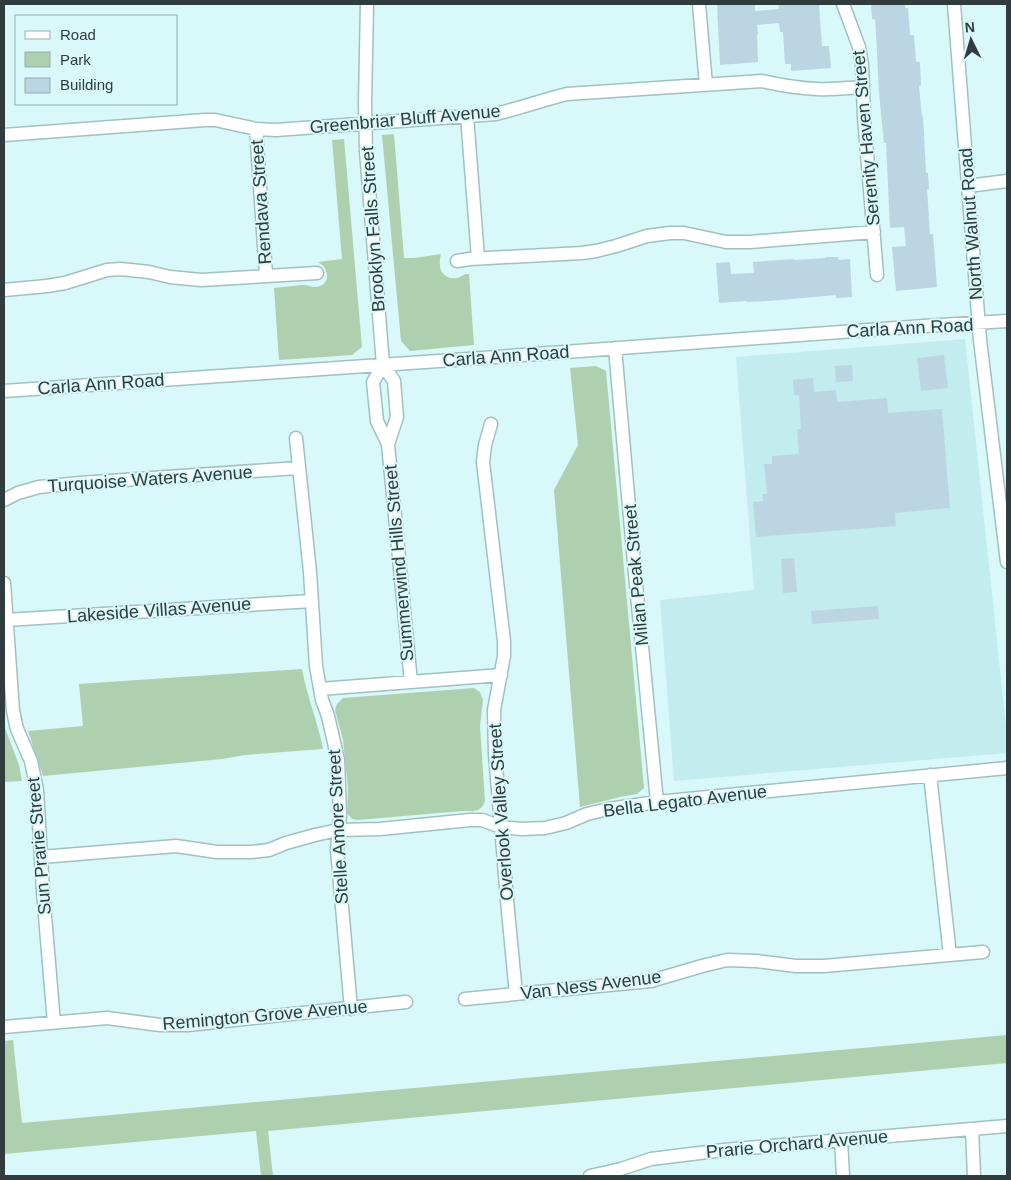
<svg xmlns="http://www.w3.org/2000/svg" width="1011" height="1180" viewBox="0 0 1011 1180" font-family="Helvetica,sans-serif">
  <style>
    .built { fill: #c3ecee }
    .green { fill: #afd0af }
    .building { fill: #bbd6e2 }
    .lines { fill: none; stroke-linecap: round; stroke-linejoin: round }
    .minor-casing { stroke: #a1c0c1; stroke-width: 15 }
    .minor { stroke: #fff; stroke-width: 12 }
    .labels { text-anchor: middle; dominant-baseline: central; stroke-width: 4; stroke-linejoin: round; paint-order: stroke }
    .street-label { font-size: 18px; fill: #303c3d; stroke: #d8f8f9 }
  </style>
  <rect width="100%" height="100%" fill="#d8f8f9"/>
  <!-- built -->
  <path class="built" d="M 965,339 L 1007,736 L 1007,753 L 674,781 L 660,600 L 754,590 L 736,357 Z"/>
  <!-- green -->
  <path class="green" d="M 394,134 L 404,258 L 414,258 L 441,254 C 439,263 438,274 450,278 C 452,278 456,279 458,278 C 463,276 463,274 469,274 L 474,345 L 410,351 L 401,341 L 382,135 Z
    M 344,139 L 362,347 L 352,355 L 279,360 L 274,288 C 283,287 293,286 303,285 C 307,285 311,287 315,287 C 322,287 328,282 327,275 C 326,268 323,265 318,262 L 342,259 L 332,140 Z
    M 596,366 L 606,371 L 644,788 L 637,794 L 620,797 L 580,807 L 554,490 L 578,445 L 570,368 Z
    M 302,669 C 307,697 318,722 323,749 L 245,755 L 222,759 L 43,776 L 28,731 L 83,726 L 79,684 Z
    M 474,688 L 480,692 L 483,700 L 480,726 L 485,801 C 481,813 473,811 462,811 L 358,820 L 352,819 L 347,813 L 348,788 L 343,740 L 335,710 L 337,704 L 343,698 Z
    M 5,728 L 19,765 L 22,781 L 4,782 L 4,729 Z
    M 1007,1035 L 1007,1063 L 268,1131 L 273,1176 L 261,1176 L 256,1131 L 4,1154 L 4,1041 L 13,1040 L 22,1123 Z"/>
  <!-- building -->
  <path class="building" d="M 717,4 L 755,4 L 755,11 L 779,9 L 778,4 L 819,4 L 822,46 L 829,46 L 831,68 L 791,71 L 791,64 L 785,64 L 783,32 L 780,32 L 779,23 L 757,25 L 758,34 L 757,34 L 758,62 L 720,65 Z
    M 871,4 L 905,4 L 905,8 L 908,8 L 910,35 L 914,35 L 916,62 L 920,62 L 921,85 L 919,86 L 922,117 L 923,116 L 926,173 L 928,173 L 929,189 L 927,189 L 930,234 L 933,234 L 937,287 L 896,291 L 892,247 L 906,246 L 904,227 L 890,228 L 886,143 L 884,143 L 879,93 L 876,33 L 875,19 L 872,19 Z
    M 826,257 L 838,257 L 838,260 L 850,259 L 852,297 L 836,298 L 836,295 L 769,301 L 747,302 L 747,301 L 719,303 L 716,263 L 730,262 L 731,274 L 754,273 L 753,262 L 794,259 L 794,260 L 826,258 Z
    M 944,355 L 948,388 L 921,391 L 917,358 Z
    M 852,365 L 853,381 L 836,382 L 835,366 Z
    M 813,378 L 814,392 L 836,390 L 837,402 L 887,398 L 888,413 L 942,409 L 950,508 L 895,513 L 896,526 L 756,537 L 753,502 L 763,501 L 762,494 L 767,494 L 764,464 L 772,464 L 772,456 L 799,454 L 797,429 L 801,429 L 799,395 L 794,395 L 793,380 Z
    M 794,558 L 797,592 L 783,593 L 781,559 Z
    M 878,606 L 879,619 L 812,624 L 811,611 Z"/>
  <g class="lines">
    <!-- minor casing -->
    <g class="minor-casing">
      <path id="minor" d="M 367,4 L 365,103 L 366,151 L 383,365
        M 699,4 L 706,85
        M 843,4 L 859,47 L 862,65 L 864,117 L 877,275
        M 954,4 L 980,340 L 1007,562
        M 467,116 L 478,258
        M 256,129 L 266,275
        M 4,135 L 205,120 L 215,120 L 256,129 L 276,130 L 496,114 C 520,108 543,100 567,94 L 762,81 C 780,85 798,88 816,89 C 832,90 848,88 863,87
        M 968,186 L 1007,181
        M 457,261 L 470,259 L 582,253 L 596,251 L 616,246 L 647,236 L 670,233 L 684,233 L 726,242 L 750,242 L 874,232
        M 4,290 L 47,286 L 65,283 L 107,270 L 121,269 L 149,272 L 170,277 L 201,280 L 317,273
        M 615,348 L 635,574 L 657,802
        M 383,365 L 373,382 L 377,421 L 388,444 L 411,682
        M 383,365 L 394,381 L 397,417 L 388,444
        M 4,391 L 482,358 L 924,326 L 1007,321
        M 491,424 L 485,445 L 483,462 L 504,641 L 504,656 L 494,710 L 495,754 L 508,911 L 516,994
        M 296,438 L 310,572 L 316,666 L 322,700 L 328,716 L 338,760 L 340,815 L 337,850 L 351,1009
        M 4,500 L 18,493 L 39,487 L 80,483 L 298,468
        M 4,583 L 13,711 L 17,729 L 31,761 L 37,790 L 43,892 L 54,1023
        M 6,620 L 312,601
        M 320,689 L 501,675
        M 930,775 L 950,955
        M 41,857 L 176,846 L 217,852 L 251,852 L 269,850 L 286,843 L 315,835 L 338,830 L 380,829 L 470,820 L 482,820 L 501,827 L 522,829 L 545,828 L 566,823 L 587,814 L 608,809 L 657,802 L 1007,768
        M 465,999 L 651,981 L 702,966 L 727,960 L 756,961 L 796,966 L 824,966 L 983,952
        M 4,1027 L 107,1018 L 160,1025 L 188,1025 L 406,1002
        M 972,1129 L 974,1176
        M 841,1140 L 843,1176
        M 590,1176 L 621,1169 L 651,1159 L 724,1150 L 1007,1126"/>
    </g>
    <!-- minor -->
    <use href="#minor" class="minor"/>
  </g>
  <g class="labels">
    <!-- street labels -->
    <g class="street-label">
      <text transform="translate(405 119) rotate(-5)">Greenbriar Bluff Avenue</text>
      <text transform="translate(866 138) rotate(-95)">Serenity Haven Street</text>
      <text transform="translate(261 202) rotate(-94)">Rendava Street</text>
      <text transform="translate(971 224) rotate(-94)">North Walnut Road</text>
      <text transform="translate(373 229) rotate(-94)">Brooklyn Falls Street</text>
      <text transform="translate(910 328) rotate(-3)">Carla Ann Road</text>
      <text transform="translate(506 356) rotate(-4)">Carla Ann Road</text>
      <text transform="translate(101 384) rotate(-4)">Carla Ann Road</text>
      <text transform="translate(150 479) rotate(-4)">Turquoise Waters Avenue</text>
      <text transform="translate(399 563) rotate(-95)">Summerwind Hills Street</text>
      <text transform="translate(636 575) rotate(-95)">Milan Peak Street</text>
      <text transform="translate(159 610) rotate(-4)">Lakeside Villas Avenue</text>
      <text transform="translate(685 801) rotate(-7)">Bella Legato Avenue</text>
      <text transform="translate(501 812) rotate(-94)">Overlook Valley Street</text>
      <text transform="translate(338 827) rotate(-93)">Stelle Amore Street</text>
      <text transform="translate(39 846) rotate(-95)">Sun Prarie Street</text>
      <text transform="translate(591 985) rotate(-7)">Van Ness Avenue</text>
      <text transform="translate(265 1015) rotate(-5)">Remington Grove Avenue</text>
      <text transform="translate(797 1144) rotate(-5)">Prarie Orchard Avenue</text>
    </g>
  </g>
  <!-- border -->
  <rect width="1011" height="1180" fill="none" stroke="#303c3d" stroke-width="10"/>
  <!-- legend -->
  <rect x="15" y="15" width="162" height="90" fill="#d8f8f9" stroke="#95adae"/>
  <rect x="25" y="31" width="25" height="8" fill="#ffffff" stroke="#95adae"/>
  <text x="60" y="40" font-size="15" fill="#303c3d">Road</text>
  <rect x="25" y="52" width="25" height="15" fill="#afd0af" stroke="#95adae"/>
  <text x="60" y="65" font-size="15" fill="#303c3d">Park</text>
  <rect x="25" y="78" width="25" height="15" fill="#bbd6e2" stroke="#95adae"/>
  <text x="60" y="90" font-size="15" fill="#303c3d">Building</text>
  <!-- north arrow -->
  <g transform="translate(971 40) rotate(355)" stroke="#d8f8f9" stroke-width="4" paint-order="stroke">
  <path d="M0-4L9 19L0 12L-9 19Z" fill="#303c3d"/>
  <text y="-8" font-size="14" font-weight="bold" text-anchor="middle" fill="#303c3d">N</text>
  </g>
</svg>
